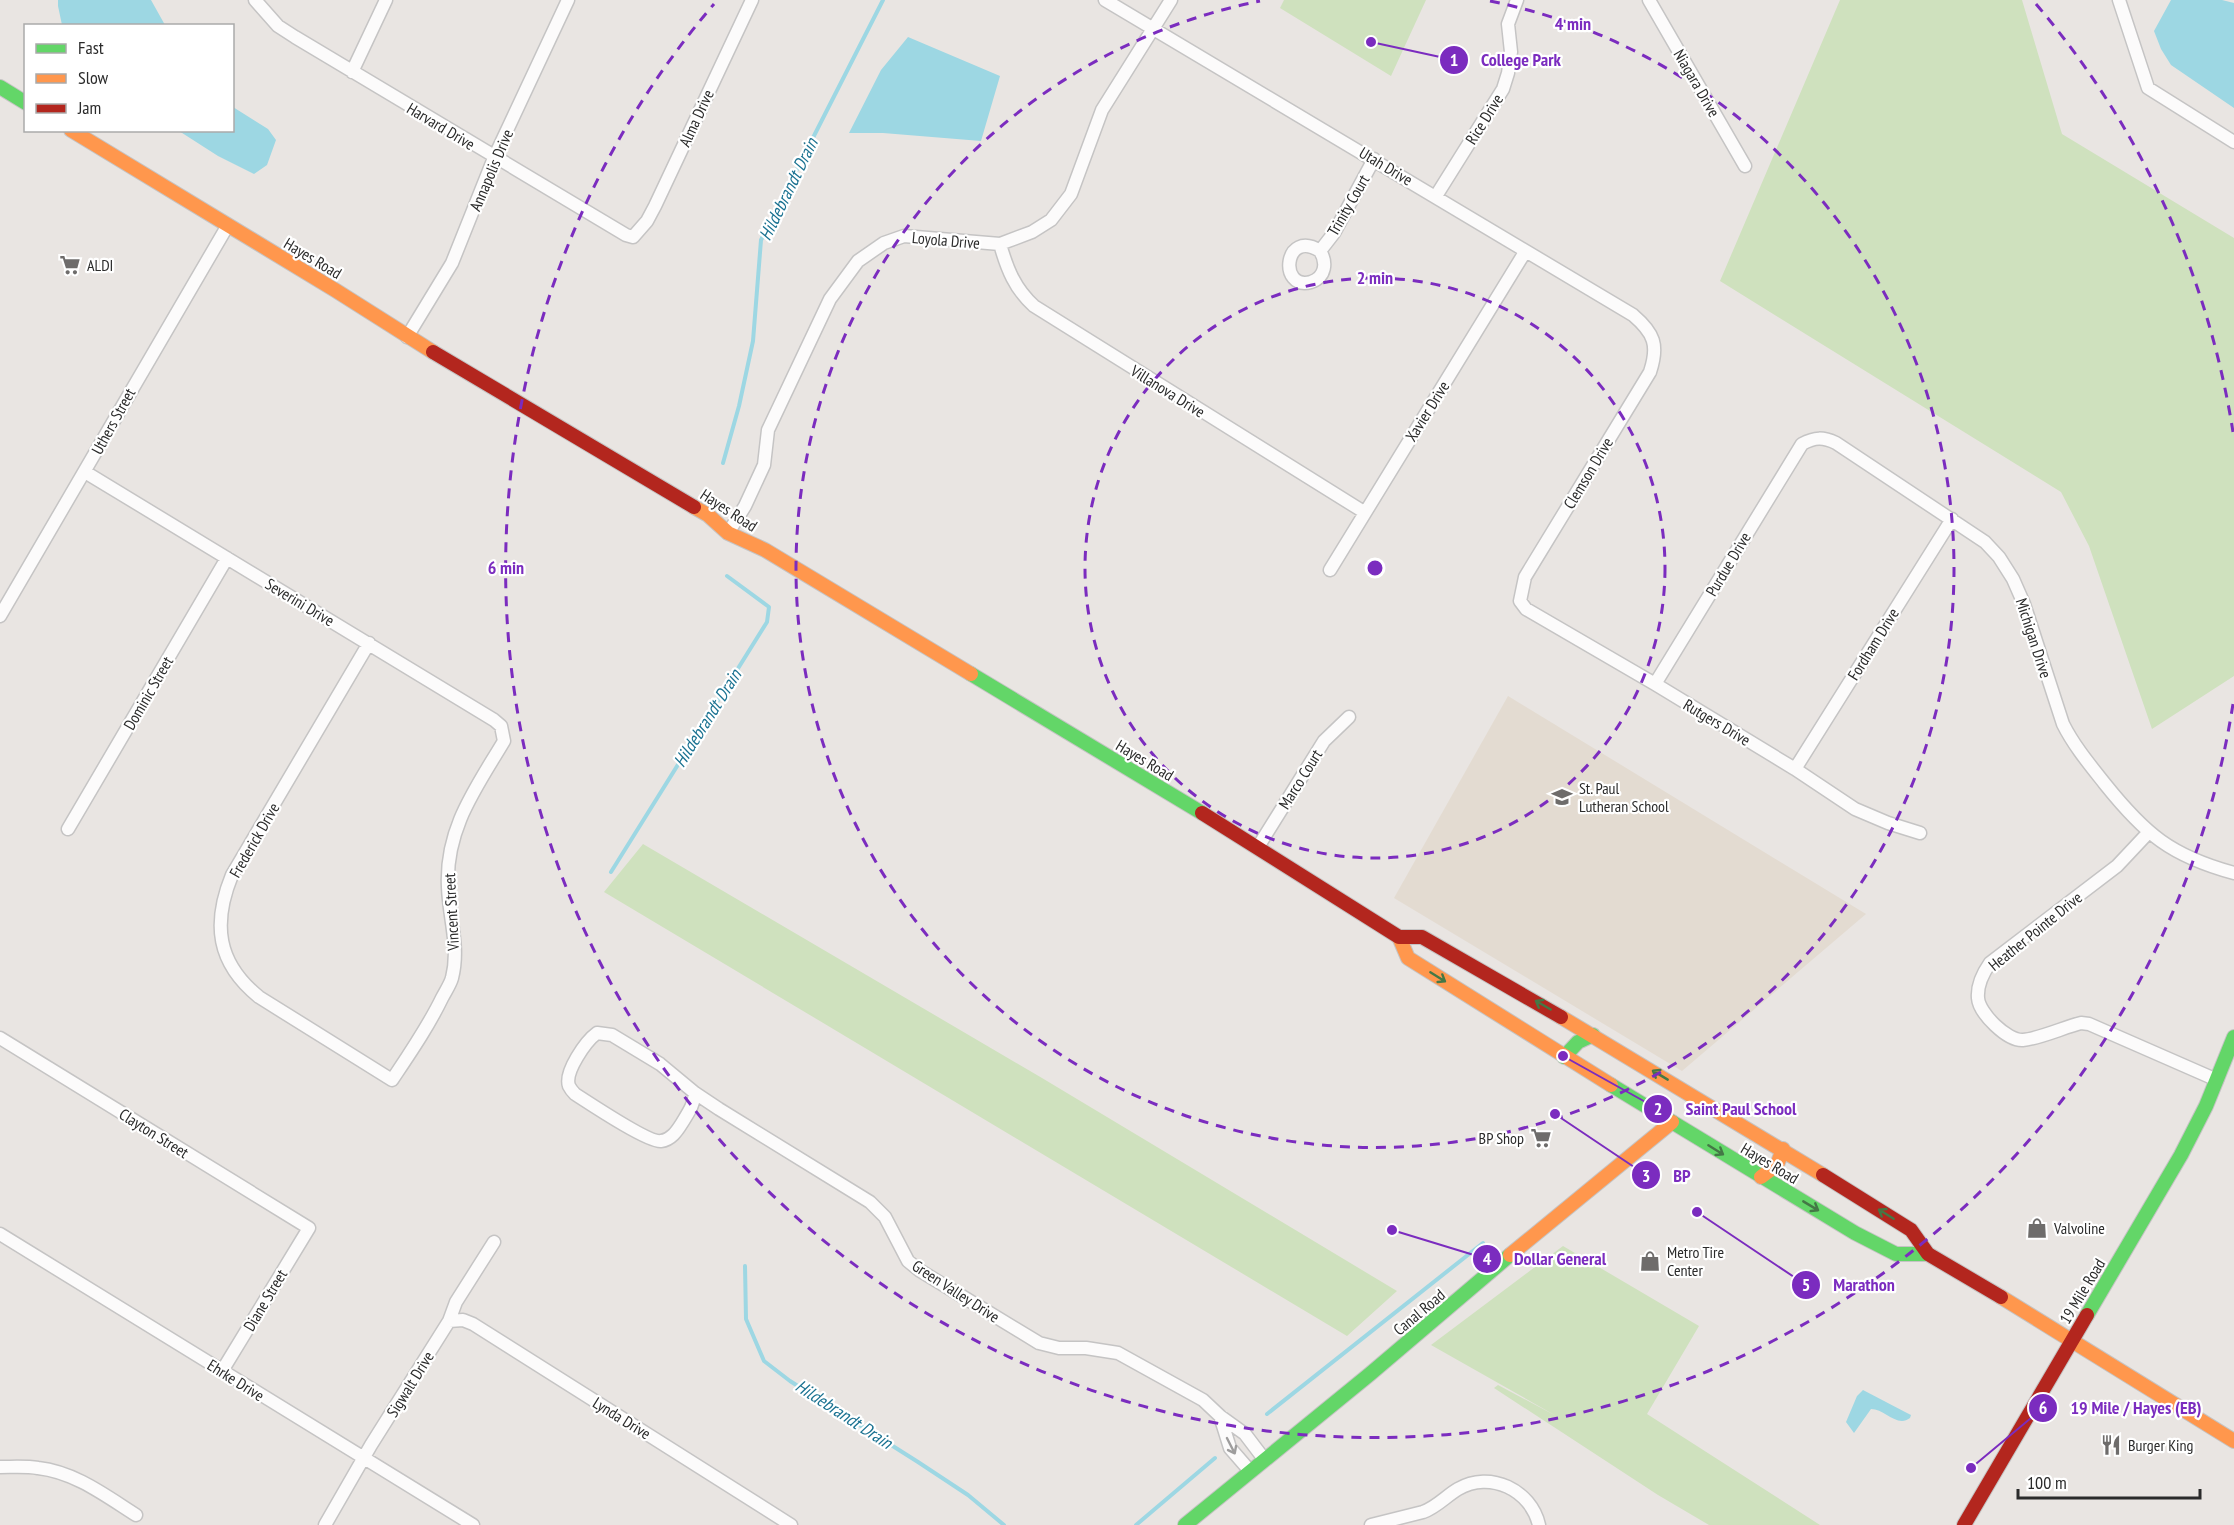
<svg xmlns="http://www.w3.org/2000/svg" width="2234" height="1525" viewBox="0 0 2234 1525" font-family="'PT Sans Narrow',sans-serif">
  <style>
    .education { fill: #e3dbd1 }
    .green { fill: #cfe1be }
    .water { fill: #9dd7e3 }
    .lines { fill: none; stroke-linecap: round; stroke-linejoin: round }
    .stream { stroke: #9dd7e3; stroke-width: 4 }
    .street-casing { stroke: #c5c4c4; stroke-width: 15 }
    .fast-casing { stroke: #c5c4c4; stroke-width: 16 }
    .slow-casing { stroke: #c5c4c4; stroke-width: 16 }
    .jam-casing { stroke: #c5c4c4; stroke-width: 16 }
    .street { stroke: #fcfbfb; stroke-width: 12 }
    .fast { stroke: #63d668; stroke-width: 14 }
    .slow { stroke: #ff974d; stroke-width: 14 }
    .jam { stroke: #b3261e; stroke-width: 14 }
    .oneway { stroke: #447846 }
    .oneway2 { stroke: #9e9d9d }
    .ring { fill: none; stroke: #7b2cbf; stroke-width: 3; stroke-dasharray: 10 8 }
    .labels { text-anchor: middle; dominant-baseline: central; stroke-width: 4.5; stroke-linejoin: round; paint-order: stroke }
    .street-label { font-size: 16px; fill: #2b2b2b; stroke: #fff }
    .poi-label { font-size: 16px; fill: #2b2b2b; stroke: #fff; text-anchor: start }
    .water-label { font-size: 18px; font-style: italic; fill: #1a7291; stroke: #fff }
    .centre { fill: #7b2cbf; stroke: #fff; stroke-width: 3 }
    .ring-label { font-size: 18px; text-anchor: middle; font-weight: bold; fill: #7b2cbf; stroke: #fff; stroke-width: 4.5; stroke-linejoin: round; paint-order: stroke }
    .leader { fill: none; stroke: #7b2cbf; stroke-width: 2 }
    .callout-dot { fill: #7b2cbf; stroke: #fff; stroke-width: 2 }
    .mark-label { font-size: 18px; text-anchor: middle; font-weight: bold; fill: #fff }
    .callout-label { font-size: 18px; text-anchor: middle; font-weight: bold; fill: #7b2cbf; stroke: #fff; stroke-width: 4.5; stroke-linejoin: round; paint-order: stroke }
  </style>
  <rect width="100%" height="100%" fill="#e9e5e2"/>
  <!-- education -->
  <path class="education" d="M 1508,696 L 1866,914 L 1682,1071 L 1394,898 Z"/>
  <!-- green -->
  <path class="green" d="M 1284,0 L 1426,0 L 1391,76 L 1280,8 Z
    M 1840,0 L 2022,0 L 2062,134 L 2234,238 L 2234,676 L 2152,729 L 2089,546 L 2061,492 L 1720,281 Z
    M 643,844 L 1042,1078 L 1397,1291 L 1347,1336 L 604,892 Z
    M 1563,1246 L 1699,1326 L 1647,1414 L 1820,1525 L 1709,1525 L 1658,1495 L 1494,1388 L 1498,1385 L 1558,1417 L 1431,1345 Z"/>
  <!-- water -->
  <path class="water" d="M 58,0 L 151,0 L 165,25 L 62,25 L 58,6 Z
    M 2171,0 L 2222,0 L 2234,3 L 2234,108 L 2171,65 L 2161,49 L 2154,31 Z
    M 908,37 L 1000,76 L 981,141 L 883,133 L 849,133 L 881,70 Z
    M 233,107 L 268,129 L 276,140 L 267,165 L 254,174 L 218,156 L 179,131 L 232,130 Z
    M 1863,1390 L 1907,1413 L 1911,1415 L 1910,1418 C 1897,1428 1885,1409 1871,1409 L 1854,1433 L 1846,1422 L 1857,1396 Z"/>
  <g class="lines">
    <!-- stream -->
    <path class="stream" d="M 723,463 L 739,406 L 753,341 L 761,240 L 883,0
      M 611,872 L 767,622 L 769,607 L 727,576
      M 745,1266 L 746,1319 L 764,1361 L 790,1381 L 918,1462 L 968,1495 L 1004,1525
      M 1267,1414 L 1483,1243
      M 1136,1525 L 1215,1458"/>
    <!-- street casing -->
    <g class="street-casing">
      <path id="street" d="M 255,0 L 278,26 L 295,37 L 626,235 L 633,237 L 647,221 L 655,206 L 752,0
        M 1105,0 L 1633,315 C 1654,333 1659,345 1650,372 L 1525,577 L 1520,601 L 1526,609 L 1655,684 L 1795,769 L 1855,809 L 1888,823 L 1920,833
        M 1649,0 L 1745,166
        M 2119,0 L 2148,88 L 2234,142
        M 352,72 L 386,0
        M 1436,196 L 1503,89 L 1508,73 L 1511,52 L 1508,24 L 1517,0
        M 1000,244 C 1007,269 1015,289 1034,306 L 1364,512
        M 1320,251 C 1284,228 1278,291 1311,282 C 1326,277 1327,262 1320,251 L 1334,233 L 1374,159
        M 407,337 L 452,263 L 494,158 L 568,0
        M 85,472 C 222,554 358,637 494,720 L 501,726 L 504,741 C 476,788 445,829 448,887 C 449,918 460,947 452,978 C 450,985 445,992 442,998 C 428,1027 410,1053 392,1080 L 259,997 C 217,963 212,924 232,875 L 369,643
        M 728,533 L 745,506 L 764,465 L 768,430 L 830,299 L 858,261 L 884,243 L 904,236 L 1000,244 L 1032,232 L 1051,220 L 1071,194 L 1102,110 L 1171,0
        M 1330,570 L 1525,252
        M 0,616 L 228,225
        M 1655,684 L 1802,444 C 1815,437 1823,437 1836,443 L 1985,542 L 1999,557 L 2013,579 L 2024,604 L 2063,724 C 2074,746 2090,765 2105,784 C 2145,834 2171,856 2234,873
        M 1795,769 L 1952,519
        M 68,829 L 227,558
        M 2148,833 L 2117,866 L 1990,963 C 1983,973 1977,986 1978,998 C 1979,1013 2007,1041 2023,1040 C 2038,1039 2065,1027 2081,1023 L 2089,1024 L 2217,1080
        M 1258,847 L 1324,741 L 1349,717
        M 0,1038 L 309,1228 L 222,1371
        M 695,1093 C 694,1105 688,1113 682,1123 C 677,1131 671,1140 661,1141 C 649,1143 589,1103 575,1094 C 574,1093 570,1088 569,1086 C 564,1072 586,1041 597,1033 L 612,1035 L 660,1064 L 695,1093 L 719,1109 L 870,1202 L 885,1217 L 908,1261 L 919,1270 L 1039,1343 L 1059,1348 L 1086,1348 L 1118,1353 L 1203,1400 L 1220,1416 L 1245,1434 L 1264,1459
        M 0,1234 L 473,1525
        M 449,1321 L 463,1320 L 473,1324 L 791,1525
        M 1220,1416 L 1230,1448 L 1250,1471
        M 0,1467 C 13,1467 26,1466 38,1468 C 75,1472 106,1496 136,1515
        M 325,1525 L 371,1445 L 449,1321 L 456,1302 L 494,1242
        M 1371,1525 L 1423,1512 C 1437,1507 1446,1496 1458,1489 C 1490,1470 1531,1490 1539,1525"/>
    </g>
    <!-- fast casing -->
    <g class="fast-casing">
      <path id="fast" d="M 0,87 L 26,103
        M 971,674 L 1202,813
        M 1564,1057 L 1578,1042 L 1593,1035
        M 1611,1085 L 1855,1233 L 1896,1254 L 1928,1254
        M 2087,1315 L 2181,1155 L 2206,1106 L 2234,1037
        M 1185,1525 L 1370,1374 L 1510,1255"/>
    </g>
    <!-- slow casing -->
    <g class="slow-casing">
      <path id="slow" d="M 71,130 L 335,290 L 433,352
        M 694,507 L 708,515 L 728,533 L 765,550 L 971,674
        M 1399,937 L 1408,958 L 1611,1085
        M 1561,1017 L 1823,1175
        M 1761,1177 L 1777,1165 L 1783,1149
        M 1510,1255 L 1672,1122
        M 2001,1297 L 2234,1441"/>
    </g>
    <!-- jam casing -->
    <g class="jam-casing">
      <path id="jam" d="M 433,352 L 694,507
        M 1202,813 L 1399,937 L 1422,937 L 1561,1017
        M 1823,1175 L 1911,1230 L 1928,1254 L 2001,1297
        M 1964,1525 L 2087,1315"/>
    </g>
    <!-- street -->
    <use href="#street" class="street"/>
    <!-- fast -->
    <use href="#fast" class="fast"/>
    <!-- slow -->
    <use href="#slow" class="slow"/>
    <!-- jam -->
    <use href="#jam" class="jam"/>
  </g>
  <!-- one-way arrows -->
  <defs><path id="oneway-shaft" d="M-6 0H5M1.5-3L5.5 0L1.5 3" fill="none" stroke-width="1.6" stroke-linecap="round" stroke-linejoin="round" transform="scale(1.5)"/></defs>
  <g class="oneway">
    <use href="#oneway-shaft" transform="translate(1438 977) rotate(32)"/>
    <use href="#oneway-shaft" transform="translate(1543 1005) rotate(-150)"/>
    <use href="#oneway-shaft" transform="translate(1660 1075) rotate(-149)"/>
    <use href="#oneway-shaft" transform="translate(1716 1150) rotate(32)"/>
    <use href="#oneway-shaft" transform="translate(1811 1206) rotate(31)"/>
    <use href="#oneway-shaft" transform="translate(1886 1214) rotate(-148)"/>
  </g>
  <use class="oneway2" href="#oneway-shaft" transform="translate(1231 1446) rotate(63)"/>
  <!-- distance rings -->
  <g class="ring">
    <circle cx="1375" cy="568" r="290"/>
    <path d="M1490 1A579 579 0 1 1 1260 1"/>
    <path d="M2233 704A869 869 0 1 1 714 4M2036 4A869 869 0 0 1 2233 432"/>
  </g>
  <!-- icons -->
  <defs>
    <g id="supermarket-bare" transform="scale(1.62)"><path d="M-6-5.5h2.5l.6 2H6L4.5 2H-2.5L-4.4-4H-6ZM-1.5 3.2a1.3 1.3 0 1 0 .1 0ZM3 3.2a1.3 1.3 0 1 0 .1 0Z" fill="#6e6c6b" stroke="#fff" stroke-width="2.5" paint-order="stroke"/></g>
    <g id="school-bare" transform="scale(1.62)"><path d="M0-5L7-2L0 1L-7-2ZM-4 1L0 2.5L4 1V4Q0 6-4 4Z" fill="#6e6c6b" stroke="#fff" stroke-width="2.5" paint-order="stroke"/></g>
    <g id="shop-bare" transform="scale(1.62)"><path d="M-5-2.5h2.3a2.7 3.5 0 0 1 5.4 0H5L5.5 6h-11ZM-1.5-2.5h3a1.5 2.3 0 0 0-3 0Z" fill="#6e6c6b" stroke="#fff" stroke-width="2.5" paint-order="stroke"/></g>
    <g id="restaurant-bare" transform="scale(1.62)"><path d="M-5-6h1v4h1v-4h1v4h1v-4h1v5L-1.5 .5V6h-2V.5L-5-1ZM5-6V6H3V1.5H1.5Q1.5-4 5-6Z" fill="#6e6c6b" stroke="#fff" stroke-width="2.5" paint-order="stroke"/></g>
  </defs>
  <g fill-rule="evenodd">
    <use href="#supermarket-bare" x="70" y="265"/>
    <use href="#school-bare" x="1562" y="797"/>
    <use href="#supermarket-bare" x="1541" y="1138"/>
    <use href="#shop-bare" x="2037" y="1228"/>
    <use href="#shop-bare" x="1650" y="1261"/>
    <use href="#restaurant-bare" x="2111" y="1445"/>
  </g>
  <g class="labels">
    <!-- street labels -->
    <g class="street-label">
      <text transform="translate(1697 83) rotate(60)">Niagara Drive</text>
      <text transform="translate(696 118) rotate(-65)">Alma Drive</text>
      <text transform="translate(1484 119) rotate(-58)">Rice Drive</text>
      <text transform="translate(441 126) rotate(31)">Harvard Drive</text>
      <text transform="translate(1386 166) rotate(31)">Utah Drive</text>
      <text transform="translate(491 170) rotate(-67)">Annapolis Drive</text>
      <text transform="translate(1348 205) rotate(-60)">Trinity Court</text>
      <text transform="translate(946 240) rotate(5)">Loyola Drive</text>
      <text transform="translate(313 258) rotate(31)">Hayes Road</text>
      <text transform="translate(1168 391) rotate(32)">Villanova Drive</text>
      <text transform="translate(1427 411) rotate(-58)">Xavier Drive</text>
      <text transform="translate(113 421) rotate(-61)">Uthers Street</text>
      <text transform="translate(1588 473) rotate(-59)">Clemson Drive</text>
      <text transform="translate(729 510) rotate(33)">Hayes Road</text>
      <text transform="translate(1728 564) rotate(-59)">Purdue Drive</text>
      <text transform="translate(300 602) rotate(31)">Severini Drive</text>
      <text transform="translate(2034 638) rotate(72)">Michigan Drive</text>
      <text transform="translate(1873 644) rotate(-58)">Fordham Drive</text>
      <text transform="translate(148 693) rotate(-60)">Dominic Street</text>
      <text transform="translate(1717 722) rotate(31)">Rutgers Drive</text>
      <text transform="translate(1145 760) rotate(31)">Hayes Road</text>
      <text transform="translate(1300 779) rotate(-58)">Marco Court</text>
      <text transform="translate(254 840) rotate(-60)">Frederick Drive</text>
      <text transform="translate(451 912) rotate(-93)">Vincent Street</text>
      <text transform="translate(2035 931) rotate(-39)">Heather Pointe Drive</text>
      <text transform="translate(154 1133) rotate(32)">Clayton Street</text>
      <text transform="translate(1770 1163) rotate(31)">Hayes Road</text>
      <text transform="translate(956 1291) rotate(33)">Green Valley Drive</text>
      <text transform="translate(2082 1291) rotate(-59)">19 Mile Road</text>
      <text transform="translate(265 1300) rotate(-59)">Diane Street</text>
      <text transform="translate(1419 1312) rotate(-40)">Canal Road</text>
      <text transform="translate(236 1380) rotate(32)">Ehrke Drive</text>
      <text transform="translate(410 1384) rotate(-58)">Sigwalt Drive</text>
      <text transform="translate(622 1418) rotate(32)">Lynda Drive</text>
    </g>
    <!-- poi labels -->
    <g class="poi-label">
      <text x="87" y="265">ALDI</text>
      <text x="1579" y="788">St. Paul<tspan x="1579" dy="18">Lutheran School</tspan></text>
      <text x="1524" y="1138" text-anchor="end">BP Shop</text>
      <text x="2054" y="1228">Valvoline</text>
      <text x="1667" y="1252">Metro Tire<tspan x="1667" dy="18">Center</tspan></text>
      <text x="2128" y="1445">Burger King</text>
    </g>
    <!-- water labels -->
    <g class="water-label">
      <text transform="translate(788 189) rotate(-64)">Hildebrandt Drain</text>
      <text transform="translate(707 718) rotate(-58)">Hildebrandt Drain</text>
      <text transform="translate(844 1414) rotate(33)">Hildebrandt Drain</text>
    </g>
  </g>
  <circle cx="1375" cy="568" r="9" class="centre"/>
  <g class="ring-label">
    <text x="1573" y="30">4 min</text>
    <text x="1375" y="284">2 min</text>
    <text x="506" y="574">6 min</text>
  </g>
  <!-- callouts -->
  <path class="leader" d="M1371 42L1454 60M1563 1056L1658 1109M1555 1114L1646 1175M1392 1230L1487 1259M1697 1212L1806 1285M1971 1468L2043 1408"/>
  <g class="callout-dot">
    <circle cx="1371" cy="42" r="6"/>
    <circle cx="1563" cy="1056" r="6"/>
    <circle cx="1555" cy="1114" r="6"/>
    <circle cx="1392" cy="1230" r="6"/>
    <circle cx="1697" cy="1212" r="6"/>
    <circle cx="1971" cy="1468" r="6"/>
    <circle cx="1454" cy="60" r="15"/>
    <circle cx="1658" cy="1109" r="15"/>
    <circle cx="1646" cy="1175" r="15"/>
    <circle cx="1487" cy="1259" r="15"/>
    <circle cx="1806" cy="1285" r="15"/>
    <circle cx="2043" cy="1408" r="15"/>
  </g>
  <g class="mark-label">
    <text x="1454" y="66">1</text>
    <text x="1658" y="1115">2</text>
    <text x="1646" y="1182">3</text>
    <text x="1487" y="1265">4</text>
    <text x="1806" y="1291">5</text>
    <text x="2043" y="1414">6</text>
  </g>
  <g class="callout-label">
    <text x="1521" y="66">College Park</text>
    <text x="1741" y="1115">Saint Paul School</text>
    <text x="1682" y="1182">BP</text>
    <text x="1560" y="1265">Dollar General</text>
    <text x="1864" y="1291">Marathon</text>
    <text x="2136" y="1414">19 Mile / Hayes (EB)</text>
  </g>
  <!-- legend -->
  <rect x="24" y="24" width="210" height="108" fill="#ffffff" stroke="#aaaaaa" stroke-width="1.5"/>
  <rect x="36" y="44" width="30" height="9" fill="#63d668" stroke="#aaaaaa" stroke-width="1.5"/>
  <text x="78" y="54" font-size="18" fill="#2b2b2b">Fast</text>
  <rect x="36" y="74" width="30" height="9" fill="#ff974d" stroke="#aaaaaa" stroke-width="1.5"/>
  <text x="78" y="84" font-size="18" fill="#2b2b2b">Slow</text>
  <rect x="36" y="104" width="30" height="9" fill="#b3261e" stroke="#aaaaaa" stroke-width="1.5"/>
  <text x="78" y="114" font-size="18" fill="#2b2b2b">Jam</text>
  <!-- scale -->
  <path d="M2018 1489v9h182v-9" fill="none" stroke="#2b2b2b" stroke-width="3"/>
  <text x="2027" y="1489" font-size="18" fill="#2b2b2b" stroke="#ffffff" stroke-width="4.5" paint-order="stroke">100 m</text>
</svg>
